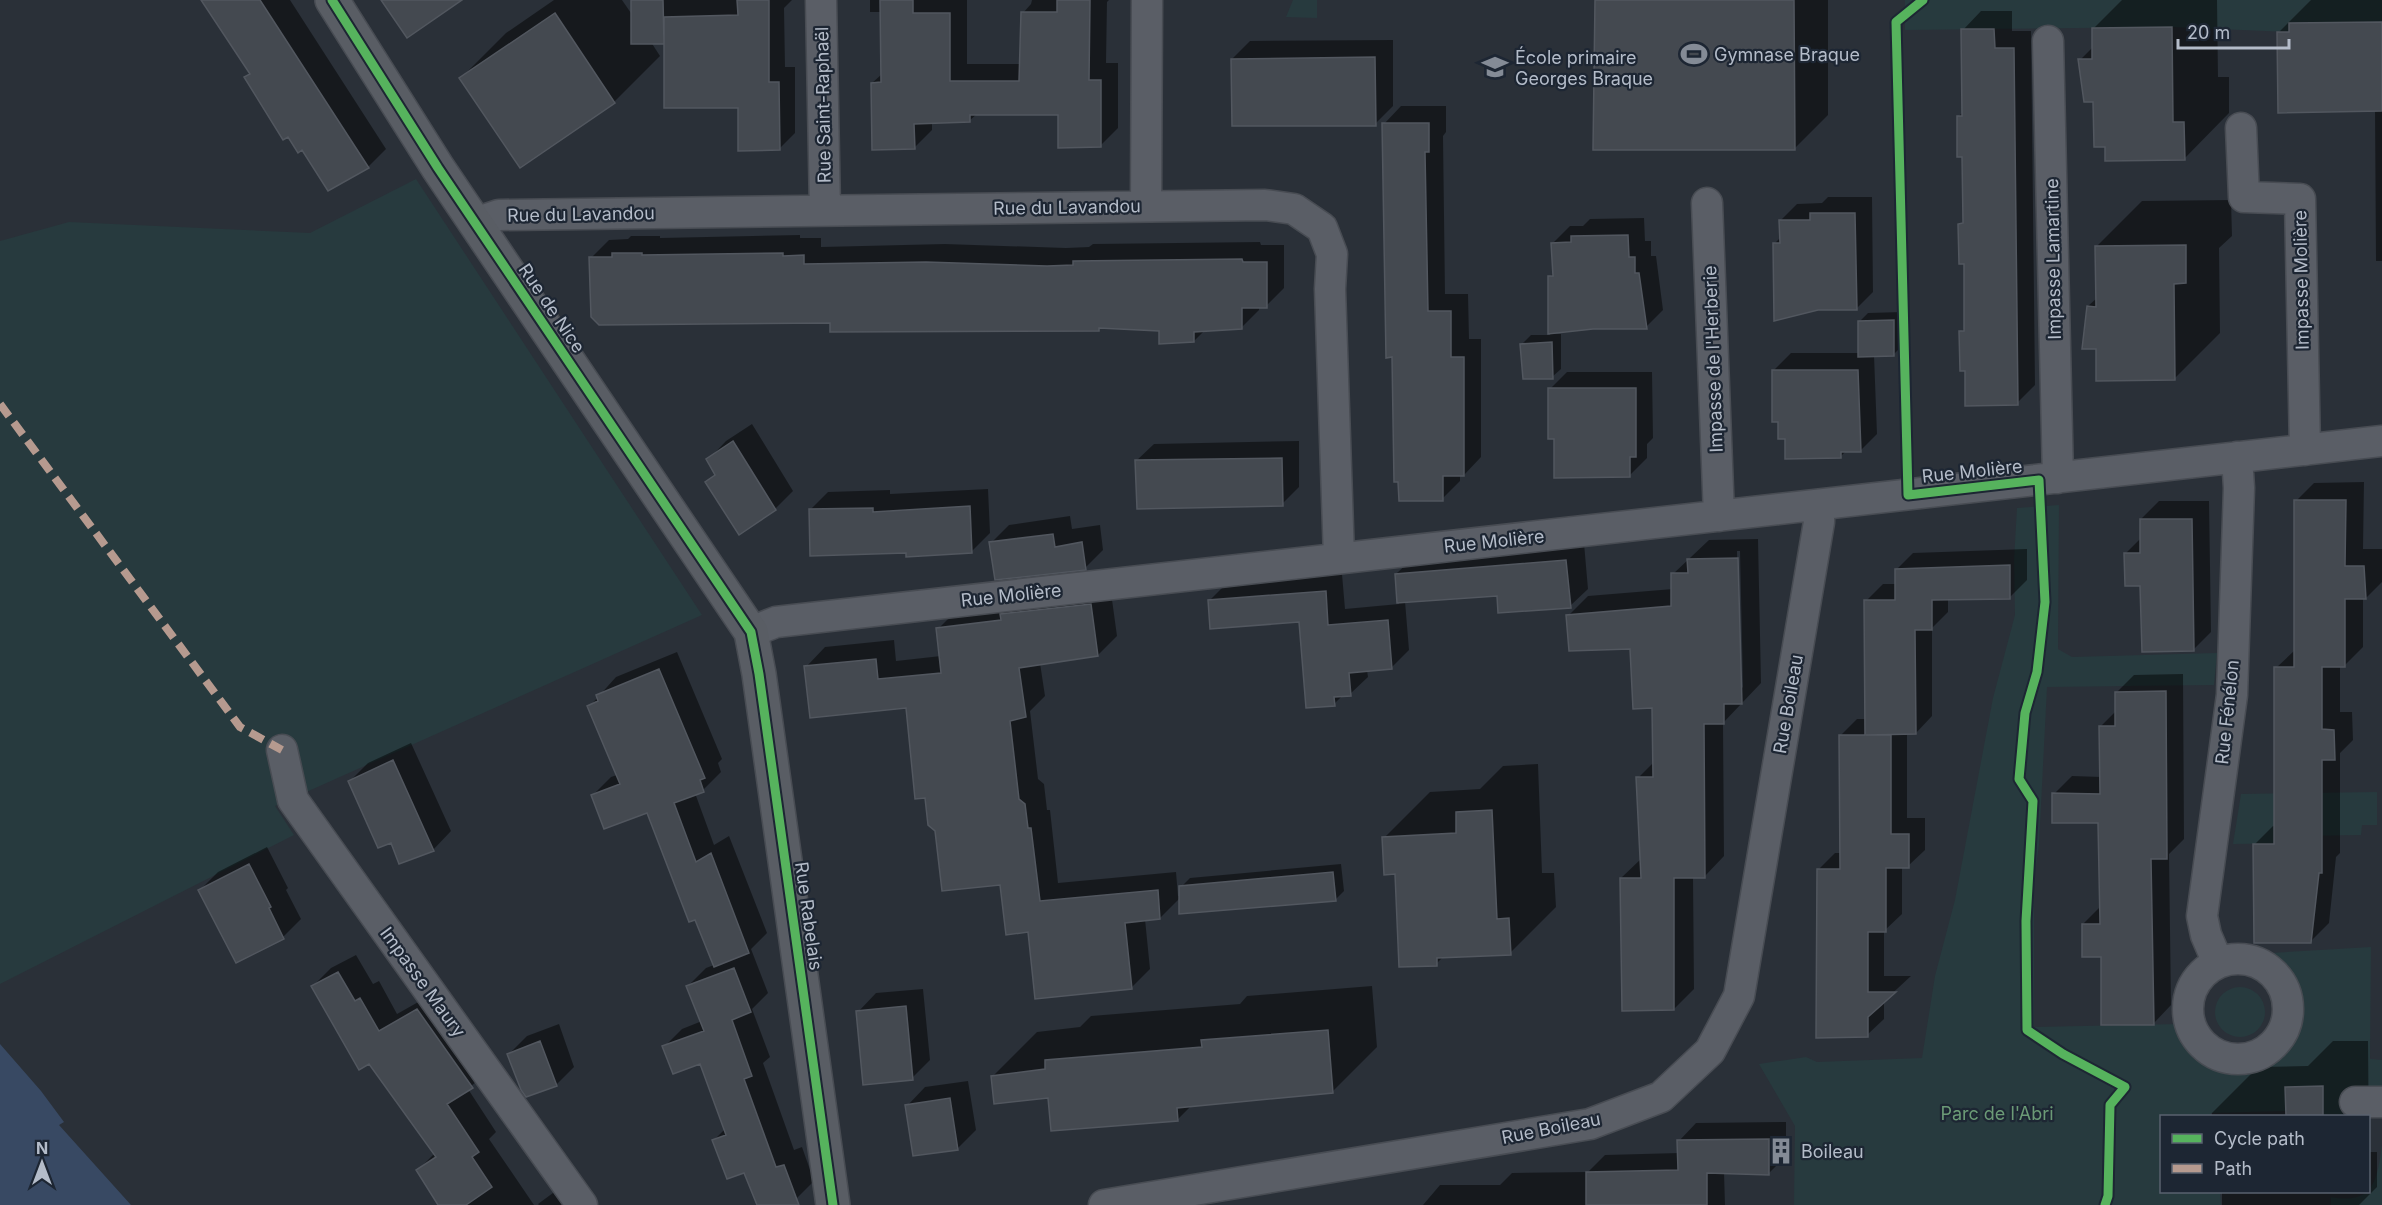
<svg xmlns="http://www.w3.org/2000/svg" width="2382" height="1205" viewBox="0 0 2382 1205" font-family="Inter,sans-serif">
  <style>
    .green { fill: #273a3e }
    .water { fill: #384963 }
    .shadow { fill: #0007; fill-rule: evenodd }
    .building { fill: #444950; stroke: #52575f; stroke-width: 1.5 }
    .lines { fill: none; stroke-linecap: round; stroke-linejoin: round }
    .street-casing { stroke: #484c53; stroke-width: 33 }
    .secondary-casing { stroke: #484c53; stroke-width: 36 }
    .street { stroke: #5a5e66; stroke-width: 30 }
    .secondary { stroke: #595d64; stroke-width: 33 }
    .quiet { stroke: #b69a8f; stroke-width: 8; stroke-dasharray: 15 8; stroke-linecap: butt }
    .cycleway-casing { stroke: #1d2633; stroke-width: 13 }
    .cycleway { stroke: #56b35d; stroke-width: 9 }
    .labels { text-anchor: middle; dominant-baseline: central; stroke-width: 4.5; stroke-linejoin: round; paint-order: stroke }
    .poi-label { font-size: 18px; fill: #b4bcc9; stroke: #1d2633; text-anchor: start }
    .street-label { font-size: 18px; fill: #b4bcc9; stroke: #1d2633 }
    .park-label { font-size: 18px; fill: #6b9a76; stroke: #1d2633 }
  </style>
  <rect width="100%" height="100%" fill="#2a3038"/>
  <!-- green -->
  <path class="green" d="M 1293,0 L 1317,0 L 1317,18 L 1286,17 Z
    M 1905,0 L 2382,0 L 2382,22 L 2289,23 L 2289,32 L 2172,27 L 1905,30 Z
    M 416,179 L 702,615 L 275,806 L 294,835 L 0,984 L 0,241 L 69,222 L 310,233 Z
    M 2059,505 L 2058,649 L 2072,657 L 2217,653 L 2214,685 L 2047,687 L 2039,845 L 2034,879 L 2034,1027 L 2180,1024 L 2207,1059 L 2240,1067 L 2273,1058 L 2292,1030 L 2295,997 L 2285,974 L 2254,954 L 2371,947 L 2370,1059 L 2382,1060 L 2382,1087 L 2351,1107 L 2347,1116 L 2323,1116 L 2322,1086 L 2286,1087 L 2286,1111 L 2211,1113 L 2211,1116 L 2162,1116 L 2162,1192 L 2220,1192 L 2221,1205 L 1794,1205 L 1795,1126 L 1759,1064 L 1806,1057 L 1817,1062 L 1922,1058 L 1935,976 L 1955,900 L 1993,698 L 2015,615 L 2014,560 L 2017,508 Z
    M 2377,792 L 2377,825 L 2362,825 L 2361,835 L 2300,836 L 2299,843 L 2233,844 L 2241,794 Z
    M2215 1012a25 25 0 1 1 50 0a25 25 0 1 1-50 0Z
    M 2382,1145 L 2382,1205 L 2331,1205 L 2331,1197 C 2374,1205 2377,1180 2382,1145 Z"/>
  <!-- water -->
  <path class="water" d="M 0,1044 L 41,1091 L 64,1122 L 59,1125 L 131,1205 L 0,1205 Z"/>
  <!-- shadow -->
  <path class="shadow" d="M 202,0 L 290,0 L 386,149 L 368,167 L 328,189 L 303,148 L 246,77 L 251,73 Z
    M 554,0 L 622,0 L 633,16 L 633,0 L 792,0 L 784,8 L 785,67 L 795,67 L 795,133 L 779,149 L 740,107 L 666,42 L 651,42 L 660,56 L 614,102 L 520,166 L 461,78 L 506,33 Z
    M 870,0 L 967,0 L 967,64 L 1021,64 L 1023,13 L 1031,4 L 1032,0 L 1109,0 L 1107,2 L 1106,63 L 1118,63 L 1118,128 L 1100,146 L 1060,114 L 977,114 L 969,121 L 932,122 L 932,130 L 914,148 L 872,83 L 882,74 L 882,12 L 870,12 Z
    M 1596,0 L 1828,0 L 1828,115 L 1794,149 Z
    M 2122,0 L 2217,0 L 2218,77 L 2229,77 L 2229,113 L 2184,159 L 2106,145 L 2094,101 L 2080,60 L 2094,46 L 2094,28 Z
    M 2311,0 L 2382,0 L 2382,261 L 2376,261 L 2375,110 L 2278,33 Z
    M 1981,11 L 2012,11 L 2012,31 L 2031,31 L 2035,385 L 2017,403 L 1966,370 L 1961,332 L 1966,327 L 1965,262 L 1960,225 L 1965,220 L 1964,156 L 1958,117 L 1963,112 L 1963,30 Z
    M 1393,40 L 1393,106 L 1375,124 L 1232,59 L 1250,41 Z
    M 1401,106 L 1446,106 L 1446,132 L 1443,136 L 1445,294 L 1468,294 L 1469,339 L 1481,339 L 1481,457 L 1464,475 L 1460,475 L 1460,481 L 1442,499 L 1394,356 L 1384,124 Z
    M 1828,197 L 1872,197 L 1873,292 L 1856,309 L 1775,243 L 1781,237 L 1780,221 L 1797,204 L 1822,203 Z
    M 2231,200 L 2232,236 L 2219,248 L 2220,333 L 2174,379 L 2097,348 L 2088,306 L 2097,298 L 2096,247 L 2142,201 Z
    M 1644,218 L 1645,241 L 1651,241 L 1651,256 L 1656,256 L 1663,310 L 1646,327 L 1593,327 L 1554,332 L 1554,334 L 1561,334 L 1561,369 L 1552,377 L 1522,344 L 1531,335 L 1550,335 L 1550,277 L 1554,272 L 1553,243 L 1570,226 L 1583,226 L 1590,219 Z
    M 800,235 L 800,238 L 821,238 L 821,247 L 945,244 L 1066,248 L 1089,247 L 1093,244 L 1260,242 L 1261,245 L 1284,245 L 1284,288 L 1266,306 L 1259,306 L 1259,310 L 1241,328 L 1205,330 L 1194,341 L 1160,330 L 1101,326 L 1098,330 L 831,322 L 591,258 L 609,240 L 628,239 L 631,236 L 660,236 L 660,238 Z
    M 1902,312 L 1902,346 L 1894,354 L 1874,355 L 1877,434 L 1860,451 L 1846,451 L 1840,457 L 1786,438 L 1779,420 L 1774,370 L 1791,353 L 1859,353 L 1859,322 L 1868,313 Z
    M 1567,372 L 1652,372 L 1653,438 L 1647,444 L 1647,458 L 1630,475 L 1555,438 L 1550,389 Z
    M 752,424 L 793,491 L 775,509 L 739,533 L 707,482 L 716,473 L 708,460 L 726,441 Z
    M 1299,441 L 1299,487 L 1282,504 L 1136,461 L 1154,444 Z
    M 2364,482 L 2363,549 L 2382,549 L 2382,582 L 2366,598 L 2363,598 L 2363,647 L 2345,665 L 2340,665 L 2340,712 L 2352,712 L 2353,740 L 2340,753 L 2340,853 L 2336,857 L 2329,923 L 2311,941 L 2255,844 L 2273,826 L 2276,826 L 2276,668 L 2295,650 L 2296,501 L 2314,483 Z
    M 988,489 L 990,533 L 972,551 L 907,552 L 810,510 L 828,492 L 890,490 L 890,494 Z
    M 2159,501 L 2209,501 L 2211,632 L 2193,650 L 2142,584 L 2126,553 L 2141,538 L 2141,519 Z
    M 1070,516 L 1072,529 L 1100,525 L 1103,550 L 1085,568 L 991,543 L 1009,525 Z
    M 1758,539 L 1761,683 L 1723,723 L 1724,856 L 1705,876 L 1693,876 L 1694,989 L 1674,1009 L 1621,878 L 1642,858 L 1638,778 L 1655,761 L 1654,706 L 1631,647 L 1568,616 L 1588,596 L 1673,589 L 1673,574 L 1709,540 ZM 1737,551 L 1740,551 L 1743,687 L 1740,690 Z
    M 1584,543 L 1588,589 L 1570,606 L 1498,594 L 1405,601 L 1409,650 L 1391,668 L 1367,670 L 1368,677 L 1350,694 L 1343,695 L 1334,704 L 1301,621 L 1210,600 L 1227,583 L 1342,574 L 1345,609 L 1399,604 L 1396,574 L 1414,557 Z
    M 2027,549 L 2027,580 L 2010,597 L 1948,598 L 1948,612 L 1932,628 L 1932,716 L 1916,733 L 1907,733 L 1907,818 L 1925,818 L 1925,850 L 1908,866 L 1902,866 L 1902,914 L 1884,931 L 1884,976 L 1911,976 L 1884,1001 L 1884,1019 L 1867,1035 L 1818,870 L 1835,853 L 1841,853 L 1840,736 L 1857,719 L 1866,719 L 1866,601 L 1883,584 L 1896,584 L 1896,570 L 1913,553 Z
    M 1110,585 L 1117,636 L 1098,655 L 1040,663 L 1045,696 L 1030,711 L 1038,779 L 1044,784 L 1047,810 L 1050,810 L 1058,883 L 1176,872 L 1178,896 L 1181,896 L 1181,887 L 1190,878 L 1341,864 L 1344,891 L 1336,899 L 1181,897 L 1160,918 L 1145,919 L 1150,969 L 1131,988 L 1029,931 L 1001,883 L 936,830 L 926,797 L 907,706 L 806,667 L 825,647 L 894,640 L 896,661 L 941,656 L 938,629 L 957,610 Z
    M 677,652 L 722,759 L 718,763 L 721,772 L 703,790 L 695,793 L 714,845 L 729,836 L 767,933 L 751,949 L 768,993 L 752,1009 L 770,1057 L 763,1063 L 794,1150 L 802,1147 L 814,1181 L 796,1199 L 781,1205 L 758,1205 L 745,1171 L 713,1141 L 725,1129 L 701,1062 L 664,1047 L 682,1029 L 702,1021 L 688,986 L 706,968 L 714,965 L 648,811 L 593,795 L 611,777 L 617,775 L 589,707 L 616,677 Z
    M 2183,674 L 2184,839 L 2169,854 L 2171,1005 L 2154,1023 L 2102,956 L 2083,924 L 2101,906 L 2100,821 L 2054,794 L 2072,776 L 2102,777 L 2101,726 L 2116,711 L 2116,693 L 2134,675 Z
    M 411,743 L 451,831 L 433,850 L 392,840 L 350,781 L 368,763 Z
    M 1538,764 L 1542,873 L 1554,873 L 1556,907 L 1510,953 L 1444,956 L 1436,964 L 1384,838 L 1430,792 L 1480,789 L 1503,766 Z
    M 267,847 L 288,888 L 286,890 L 301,919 L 283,937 L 237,961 L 200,890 L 218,872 Z
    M 356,955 L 373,984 L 379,981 L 397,1014 L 436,992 L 490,1069 L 468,1089 L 496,1132 L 489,1139 L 534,1205 L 441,1205 L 418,1170 L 435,1153 L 313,986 L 331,968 Z
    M 1372,986 L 1377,1047 L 1332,1092 L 1192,1105 L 1178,1119 L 1049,1096 L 992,1077 L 1037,1032 L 1080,1027 L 1091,1016 L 1240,1004 L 1247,996 Z
    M 923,989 L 930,1060 L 912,1078 L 858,1012 L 876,993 Z
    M 559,1024 L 574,1067 L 556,1085 L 509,1054 L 527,1036 Z
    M 2333,1041 L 2368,1041 L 2369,1152 L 2377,1152 L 2377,1187 L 2359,1205 L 2222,1205 L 2222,1192 L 2368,1192 L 2368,1116 L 2212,1116 L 2212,1113 L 2258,1067 L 2308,1066 Z
    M 968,1081 L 976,1130 L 958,1148 L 907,1106 L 925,1087 Z
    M 1786,1122 L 1786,1156 L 1768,1174 L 1724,1172 L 1725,1205 L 1423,1205 L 1440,1185 L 1500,1185 L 1512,1173 L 1588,1172 L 1605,1155 L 1679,1153 L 1679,1141 L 1696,1123 Z
    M 557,1190 L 568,1205 L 539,1205 L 538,1204 Z"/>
  <!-- building -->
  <path class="building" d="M 201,0 L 260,0 L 369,168 L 328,191 L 302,150 L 298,153 L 288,137 L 283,140 L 244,77 L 250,74 Z
    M 381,0 L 462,0 L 407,38 Z
    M 631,0 L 663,0 L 664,44 L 631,44 Z
    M 737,0 L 769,0 L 769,82 L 779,82 L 780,150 L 738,151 L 738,108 L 664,108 L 664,17 L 738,15 Z
    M 880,0 L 913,0 L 913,13 L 950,13 L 950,81 L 1019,81 L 1021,12 L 1057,12 L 1057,0 L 1090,0 L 1089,80 L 1101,80 L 1101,147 L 1058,148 L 1058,115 L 970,115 L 970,122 L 914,124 L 915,149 L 872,150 L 871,83 L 881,82 Z
    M 1595,0 L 1794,0 L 1795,150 L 1593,150 Z
    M 555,13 L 615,103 L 520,168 L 459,78 Z
    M 2382,22 L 2382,111 L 2278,113 L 2277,32 L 2289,32 L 2289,23 Z
    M 2172,27 L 2173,122 L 2184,122 L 2185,160 L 2105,161 L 2105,147 L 2094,147 L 2093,102 L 2084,102 L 2078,59 L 2092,59 L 2092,28 Z
    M 1961,29 L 1994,29 L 1995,48 L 2014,48 L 2018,405 L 1965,406 L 1965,371 L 1960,371 L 1959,331 L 1964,331 L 1964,264 L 1959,264 L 1958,224 L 1963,223 L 1962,157 L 1957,157 L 1957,116 L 1962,116 Z
    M 1375,57 L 1376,126 L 1232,126 L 1231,59 Z
    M 1382,123 L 1429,123 L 1429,152 L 1425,152 L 1428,311 L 1451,311 L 1451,357 L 1464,357 L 1464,476 L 1443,476 L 1443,501 L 1399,501 L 1398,482 L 1394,482 L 1392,357 L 1386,358 Z
    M 1810,213 L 1855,213 L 1857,310 L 1818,310 L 1774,321 L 1773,243 L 1780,243 L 1779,220 L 1810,220 Z
    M 1628,235 L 1629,257 L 1635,257 L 1635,273 L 1639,273 L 1647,329 L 1593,329 L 1548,334 L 1548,276 L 1553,276 L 1551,243 L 1571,242 L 1571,236 Z
    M 2186,245 L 2186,283 L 2174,284 L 2175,380 L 2096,381 L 2096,349 L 2082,349 L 2087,306 L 2096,307 L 2095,246 Z
    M 612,253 L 642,253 L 642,255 L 783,253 L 783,256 L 804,255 L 804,264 L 926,262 L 1047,266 L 1073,265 L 1073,261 L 1242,259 L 1243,262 L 1267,262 L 1267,308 L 1242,308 L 1242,329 L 1194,332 L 1194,342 L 1159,344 L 1159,331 L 1099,328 L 1099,331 L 830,332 L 830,323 L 599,325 L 591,317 L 589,257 L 612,257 Z
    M 1894,320 L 1894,356 L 1858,357 L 1858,321 Z
    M 1552,342 L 1553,379 L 1523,379 L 1520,344 Z
    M 1772,370 L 1858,370 L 1861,452 L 1841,452 L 1841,458 L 1785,459 L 1785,439 L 1778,439 L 1778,422 L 1772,422 Z
    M 1548,388 L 1636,388 L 1636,457 L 1630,457 L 1630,477 L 1554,478 L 1554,439 L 1548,439 Z
    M 733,441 L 776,510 L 739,535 L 705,482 L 715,475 L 706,459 Z
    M 1282,458 L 1283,506 L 1137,509 L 1135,460 Z
    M 2294,500 L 2346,500 L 2345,566 L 2364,566 L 2366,599 L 2345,599 L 2345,667 L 2322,667 L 2322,729 L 2334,730 L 2335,760 L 2322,760 L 2322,873 L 2319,873 L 2311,943 L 2254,943 L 2253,844 L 2274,844 L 2274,667 L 2294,667 Z
    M 970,506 L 972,553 L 906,557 L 906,553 L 810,556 L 809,509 L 873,508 L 873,512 Z
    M 2140,519 L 2192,519 L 2194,651 L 2142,652 L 2140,586 L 2125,586 L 2124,553 L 2140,553 Z
    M 1053,534 L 1055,547 L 1082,542 L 1086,570 L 995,580 L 989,542 Z
    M 1738,558 L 1742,704 L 1724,704 L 1724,724 L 1704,724 L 1705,878 L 1674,878 L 1674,1010 L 1622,1011 L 1620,878 L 1641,878 L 1636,777 L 1653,777 L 1652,708 L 1633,709 L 1630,649 L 1569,651 L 1566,615 L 1671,606 L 1671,573 L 1688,573 L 1687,559 Z
    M 1566,560 L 1571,608 L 1498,613 L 1497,596 L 1397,603 L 1395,574 Z
    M 2010,565 L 2010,599 L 1932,600 L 1932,630 L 1915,630 L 1916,734 L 1866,735 L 1891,735 L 1891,834 L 1909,834 L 1909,868 L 1886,868 L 1886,932 L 1868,932 L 1868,992 L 1896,992 L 1868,1017 L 1868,1037 L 1816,1038 L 1817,869 L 1840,869 L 1839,735 L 1865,735 L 1864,600 L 1895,600 L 1895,569 Z
    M 1326,591 L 1328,625 L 1388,620 L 1392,669 L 1349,673 L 1351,696 L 1334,697 L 1335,706 L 1306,708 L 1299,622 L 1210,629 L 1208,600 Z
    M 1091,604 L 1098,656 L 1019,668 L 1026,717 L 1010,721 L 1019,799 L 1025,804 L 1028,828 L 1031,828 L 1040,901 L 1158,890 L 1160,919 L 1125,923 L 1132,989 L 1035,999 L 1028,932 L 1006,935 L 1000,885 L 942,891 L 935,831 L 928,825 L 925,798 L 915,799 L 906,708 L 810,718 L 804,666 L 876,659 L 878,679 L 941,673 L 936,628 L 1001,620 L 1000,614 Z
    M 659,669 L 705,778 L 700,780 L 704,792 L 674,803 L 696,862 L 711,853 L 749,953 L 714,967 L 695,920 L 689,922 L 647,813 L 604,829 L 591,795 L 620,784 L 587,706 L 598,701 L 596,695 Z
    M 2166,691 L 2167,859 L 2151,859 L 2154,1025 L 2101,1025 L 2101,957 L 2082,957 L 2082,924 L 2100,924 L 2098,823 L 2052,823 L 2052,793 L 2100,794 L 2099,726 L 2115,726 L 2115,692 Z
    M 393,760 L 434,851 L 399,864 L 391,843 L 378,848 L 348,781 Z
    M 1492,810 L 1497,919 L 1509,918 L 1511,955 L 1437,958 L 1437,966 L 1399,967 L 1395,874 L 1384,875 L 1382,837 L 1456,833 L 1456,812 Z
    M 249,864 L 271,907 L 269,908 L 284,939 L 236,963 L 198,890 Z
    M 1333,872 L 1336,901 L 1179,914 L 1179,886 Z
    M 734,968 L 751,1012 L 732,1020 L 752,1076 L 744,1079 L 776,1167 L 784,1165 L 799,1205 L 757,1205 L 744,1173 L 727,1179 L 712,1140 L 726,1135 L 700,1064 L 673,1074 L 662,1046 L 704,1031 L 686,986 Z
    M 338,972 L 355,1001 L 360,998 L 379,1031 L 417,1009 L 473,1088 L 447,1104 L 479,1152 L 472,1157 L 492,1187 L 466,1205 L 438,1205 L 416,1170 L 436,1157 L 369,1064 L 359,1070 L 311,986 Z
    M 906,1006 L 913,1080 L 863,1085 L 856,1011 Z
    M 1328,1030 L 1333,1093 L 1177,1108 L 1178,1121 L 1051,1131 L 1048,1098 L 994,1104 L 991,1076 L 1045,1069 L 1045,1060 L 1202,1047 L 1201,1040 Z
    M 540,1041 L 557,1086 L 526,1097 L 521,1090 L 507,1054 Z
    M 2323,1086 L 2323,1116 L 2286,1116 L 2285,1087 Z
    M 950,1098 L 958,1150 L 913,1156 L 905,1105 Z
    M 1769,1139 L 1769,1175 L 1707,1173 L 1707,1205 L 1586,1205 L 1586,1172 L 1678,1170 L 1677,1140 Z"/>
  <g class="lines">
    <!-- street casing -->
    <g class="street-casing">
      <path id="street" d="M 821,0 L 825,210
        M 2048,41 L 2058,478
        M 2241,128 L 2244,197 L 2300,199 L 2305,450
        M 1707,203 L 1719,516
        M 1146,206 L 1147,0
        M 475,223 L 499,215 L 1265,205 L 1294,209 L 1322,228 L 1332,254 L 1330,289 L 1339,558
        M 751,632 L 776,622 L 2382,441
        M 282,750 L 293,800 L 582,1205
        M2188 1009a50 50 0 1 1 100 0a50 50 0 1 1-100 0Z
        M 2218,963 L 2206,935 L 2202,916 L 2232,695 L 2239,488 L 2237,457
        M 2355,1102 L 2382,1102
        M 1104,1205 L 1590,1124 L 1661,1097 L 1710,1051 L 1739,996 L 1819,522 L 1819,505"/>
    </g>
    <!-- secondary casing -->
    <g class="secondary-casing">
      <path id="secondary" d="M 332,0 L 438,168 L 751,632 L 759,674 L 833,1205"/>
    </g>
    <!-- street -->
    <use href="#street" class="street"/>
    <!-- secondary -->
    <use href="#secondary" class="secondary"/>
    <!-- quiet -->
    <path class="quiet" d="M 0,404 L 240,727 L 282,750"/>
    <!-- cycleway casing -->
    <g class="cycleway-casing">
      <path id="cycleway" d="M 332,0 L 438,168 L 751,632 L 759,674 L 833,1205
        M 1923,0 L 1896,22 L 1908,495 L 2039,480 L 2045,602 L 2037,672 L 2025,713 L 2019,779 L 2033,801 L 2026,921 L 2027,1030 L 2063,1054 L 2125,1087 L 2110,1105 L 2108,1196 L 2105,1205"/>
    </g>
    <!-- cycleway -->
    <use href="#cycleway" class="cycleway"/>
  </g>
  <!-- icons -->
  <defs>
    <g id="stadium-bare" transform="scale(2.07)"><path d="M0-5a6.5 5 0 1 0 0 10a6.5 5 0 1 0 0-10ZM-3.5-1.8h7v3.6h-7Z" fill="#848b96" stroke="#1d2633" stroke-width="2.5" paint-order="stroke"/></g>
    <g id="school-bare" transform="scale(2.07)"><path d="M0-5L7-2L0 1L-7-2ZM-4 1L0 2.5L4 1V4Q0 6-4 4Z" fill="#848b96" stroke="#1d2633" stroke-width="2.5" paint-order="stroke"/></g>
    <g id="building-bare" transform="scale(2.07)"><path d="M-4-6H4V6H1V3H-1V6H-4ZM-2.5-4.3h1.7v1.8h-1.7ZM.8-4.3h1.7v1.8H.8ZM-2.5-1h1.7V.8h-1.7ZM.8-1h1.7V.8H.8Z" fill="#848b96" stroke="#1d2633" stroke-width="2.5" paint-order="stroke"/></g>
  </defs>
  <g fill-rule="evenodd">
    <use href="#stadium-bare" x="1694" y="54"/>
    <use href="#school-bare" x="1495" y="67"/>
    <use href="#building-bare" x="1781" y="1151"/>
  </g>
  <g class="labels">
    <!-- poi labels -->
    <g class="poi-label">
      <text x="1714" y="54">Gymnase Braque</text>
      <text x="1515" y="57">École primaire<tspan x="1515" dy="21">Georges Braque</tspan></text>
      <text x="1801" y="1151">Boileau</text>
    </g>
    <!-- street labels -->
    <g class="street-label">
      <text transform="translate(823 105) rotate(-91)">Rue Saint-Raphaël</text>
      <text transform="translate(1067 207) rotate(-1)">Rue du Lavandou</text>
      <text transform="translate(581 214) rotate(-1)">Rue du Lavandou</text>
      <text transform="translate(2053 259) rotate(-91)">Impasse Lamartine</text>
      <text transform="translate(2301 280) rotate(-91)">Impasse Molière</text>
      <text transform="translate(552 308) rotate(56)">Rue de Nice</text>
      <text transform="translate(1713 359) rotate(-92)">Impasse de l'Herberie</text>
      <text transform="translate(1972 471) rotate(-6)">Rue Molière</text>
      <text transform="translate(1494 541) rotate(-6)">Rue Molière</text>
      <text transform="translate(1011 595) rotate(-6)">Rue Molière</text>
      <text transform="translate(1788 704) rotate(-80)">Rue Boileau</text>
      <text transform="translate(2227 712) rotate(-84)">Rue Fénélon</text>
      <text transform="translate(809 916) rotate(82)">Rue Rabelais</text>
      <text transform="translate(423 982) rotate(54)">Impasse Maury</text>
      <text transform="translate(1551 1128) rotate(-11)">Rue Boileau</text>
    </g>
    <!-- park labels -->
    <g class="park-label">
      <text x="1997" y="1113">Parc de l'Abri</text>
    </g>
  </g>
  <!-- legend -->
  <rect x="2160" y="1115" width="210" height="78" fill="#1d2633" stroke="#59626f" stroke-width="1.5"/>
  <rect x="2172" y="1134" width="30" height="9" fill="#56b35d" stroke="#59626f" stroke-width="1.5"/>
  <text x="2214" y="1145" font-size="18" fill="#b4bcc9">Cycle path</text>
  <rect x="2172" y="1164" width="30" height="9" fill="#b69a8f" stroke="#59626f" stroke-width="1.5"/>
  <text x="2214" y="1175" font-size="18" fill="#b4bcc9">Path</text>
  <!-- north arrow -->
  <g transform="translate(42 1163)" stroke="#1d2633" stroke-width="4.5" paint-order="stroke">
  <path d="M0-4.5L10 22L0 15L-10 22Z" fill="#b4bcc9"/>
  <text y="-9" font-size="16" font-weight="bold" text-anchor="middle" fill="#b4bcc9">N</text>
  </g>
  <!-- scale -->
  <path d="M2178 39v9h111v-9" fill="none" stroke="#b4bcc9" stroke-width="3"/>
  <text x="2187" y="39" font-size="18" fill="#b4bcc9" stroke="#1d2633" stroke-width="4.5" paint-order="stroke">20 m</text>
</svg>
